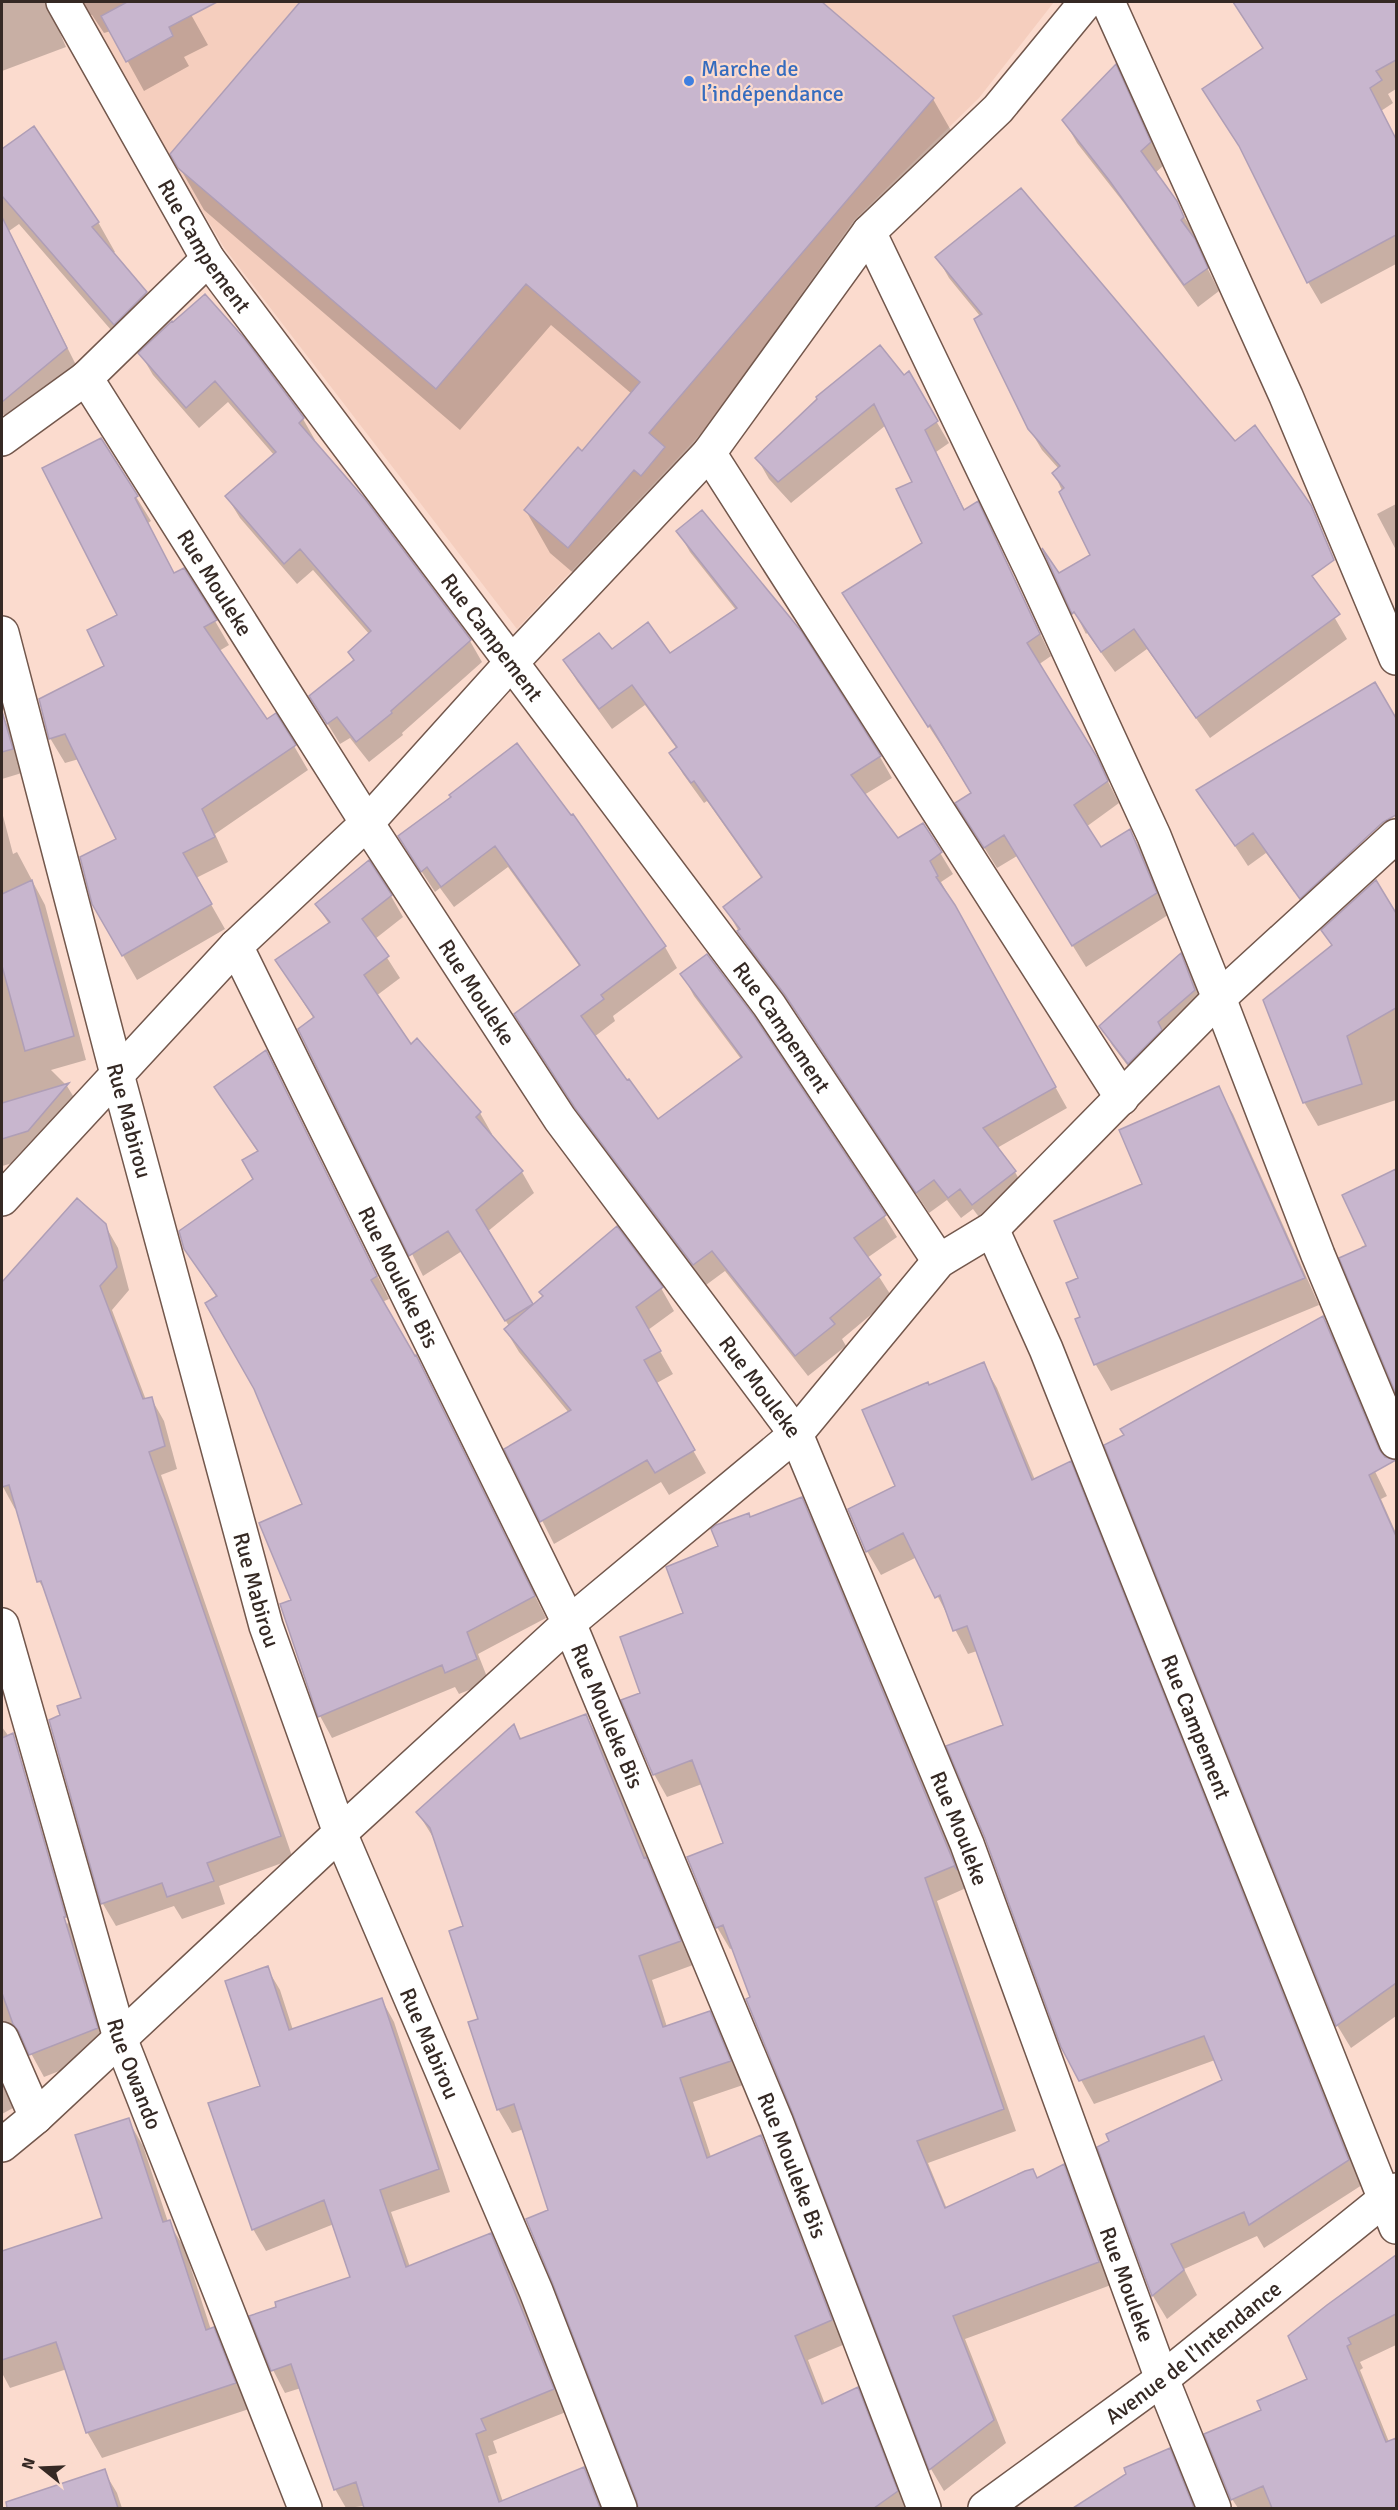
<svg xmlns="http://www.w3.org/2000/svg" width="1398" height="2510" viewBox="0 0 1398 2510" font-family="Signika,sans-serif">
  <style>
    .built { fill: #f5cebe }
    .shadow { fill: #0003 }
    .building { fill: #c8b6ce; stroke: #af9eb6; stroke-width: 1.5 }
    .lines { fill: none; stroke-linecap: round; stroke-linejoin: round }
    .minor-casing { stroke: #72574c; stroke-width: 36 }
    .minor { stroke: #fff; stroke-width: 33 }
    .shop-dot { fill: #3f7fe0; stroke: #fbdbce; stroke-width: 2 }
    .labels { text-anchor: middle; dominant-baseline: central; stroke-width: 4.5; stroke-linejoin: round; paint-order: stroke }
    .shop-label { font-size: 22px; fill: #366cbe; stroke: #fbdbce; text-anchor: start }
    .street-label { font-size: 22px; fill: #352924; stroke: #fbdbce }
  </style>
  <rect width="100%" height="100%" fill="#fbdbce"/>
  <!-- built -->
  <path class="built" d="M 76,2 L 1054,2 L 979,98 L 854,220 L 705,429 L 517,629 L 225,249 Z"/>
  <!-- shadow -->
  <path class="shadow" d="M 2,2 L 184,2 L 208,45 L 184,57 L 189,66 L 144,91 L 111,31 L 104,33 L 92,15 L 80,12 L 63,23 L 60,33 L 66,47 L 2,71 Z
    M 302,2 L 819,2 L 933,99 L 957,141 L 592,589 L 550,553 L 526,511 L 582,453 L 632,394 L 551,325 L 460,430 L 204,210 L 172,154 Z
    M 1233,2 L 1396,2 L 1396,89 L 1388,94 L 1393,103 L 1381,111 L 1396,140 L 1396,264 L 1321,304 L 1308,282 L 1264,50 Z
    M 1115,67 L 1128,89 L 1163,166 L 1155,173 L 1190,226 L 1196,240 L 1194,242 L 1219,291 L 1198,307 L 1124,203 L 1077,143 L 1064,120 Z
    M 34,128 L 98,222 L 115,252 L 113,253 L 146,293 L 163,322 L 131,353 L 19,224 L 9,231 L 83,379 L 18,432 L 2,413 L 2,151 Z
    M 937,257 L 1308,572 L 1347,639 L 1210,738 L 1147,649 L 1115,672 L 1087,633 L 1086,634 L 1051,565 L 1058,575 L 1092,556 L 1054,473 L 1059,469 L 1042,450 L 1029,428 L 980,316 L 949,278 Z
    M 172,323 L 303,419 L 315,440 L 313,442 L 470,641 L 482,662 L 402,733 L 403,735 L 369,762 L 350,738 L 340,744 L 324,718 L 355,662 L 350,653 L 370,635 L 313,570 L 297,584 L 240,518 L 227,497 L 274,455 L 228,402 L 199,428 L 153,375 L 140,353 Z
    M 908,373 L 949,443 L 936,452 L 965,511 L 977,503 L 1051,656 L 1038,665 L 1096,758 L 1119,803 L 1086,827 L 1100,849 L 1130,831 L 1142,852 L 1168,915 L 1086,967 L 1017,856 L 997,868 L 970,825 L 973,794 L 856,615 L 924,544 L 914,482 L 886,425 L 791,503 L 769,479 L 757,458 Z
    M 101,440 L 151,521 L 148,523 L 174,574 L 215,621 L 229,645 L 219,651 L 266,721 L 294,746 L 308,770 L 215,834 L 228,862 L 196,878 L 225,929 L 137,980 L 93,903 L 118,840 L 79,759 L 65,763 L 50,738 L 106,667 L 119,616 Z
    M 1396,504 L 1396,550 L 1377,514 Z
    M 678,531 L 880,757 L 892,778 L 864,795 L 898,840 L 923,825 L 953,874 L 941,882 L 1067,1108 L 997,1148 L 1015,1172 L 1027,1193 L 985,1225 L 973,1209 L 961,1218 L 947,1200 L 929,1213 L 799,1016 L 751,953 L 725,907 L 762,879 L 707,801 L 704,803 L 683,774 L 671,753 L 677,749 L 645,705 L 612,729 L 577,681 L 565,661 L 611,652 L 669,655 L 736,610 L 690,552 Z
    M 1374,684 L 1396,721 L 1396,814 L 1294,892 L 1266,853 L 1248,866 L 1198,790 Z
    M 2,709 L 4,719 L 17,742 L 25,772 L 2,779 Z
    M 2,812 L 13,854 L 17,852 L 45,905 L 86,1060 L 51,1070 L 67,1086 L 81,1109 L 42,1155 L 2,1166 Z
    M 572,816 L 665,947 L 677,968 L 613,1016 L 615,1021 L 594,1037 L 658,1121 L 741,1059 L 694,996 L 682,974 L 884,1216 L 897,1237 L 867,1258 L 892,1297 L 842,1339 L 846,1346 L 808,1376 L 725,1271 L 706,1285 L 590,1130 L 528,1036 L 580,967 L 508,867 L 454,907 L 440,888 L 435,892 L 412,857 Z
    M 1375,882 L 1396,915 L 1396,1100 L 1318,1126 L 1304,1102 L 1333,947 Z
    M 391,896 L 403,917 L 375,939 L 400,978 L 376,996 L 411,1046 L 417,1041 L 480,1113 L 492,1134 L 490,1135 L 522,1172 L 534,1193 L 487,1232 L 533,1306 L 544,1297 L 541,1292 L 661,1288 L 674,1311 L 648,1330 L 673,1374 L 655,1384 L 706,1473 L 669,1495 L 661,1482 L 554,1544 L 506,1449 L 569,1413 L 519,1352 L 505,1329 L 509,1326 L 462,1251 L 423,1276 L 300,1029 L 314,1019 L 277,961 L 329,924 L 317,905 Z
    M 1180,955 L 1191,974 L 1205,1009 L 1140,1082 L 1112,1045 L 1101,1026 Z
    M 266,1053 L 389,1299 L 382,1302 L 428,1379 L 546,1618 L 478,1654 L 489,1682 L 459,1694 L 455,1687 L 332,1738 L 320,1716 L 293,1600 L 304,1505 L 217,1298 L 185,1248 L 255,1179 L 258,1152 L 216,1088 Z
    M 1218,1088 L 1233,1114 L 1319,1305 L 1111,1391 L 1096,1365 L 1077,1320 L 1082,1318 L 1080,1279 L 1144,1185 Z
    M 1396,1171 L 1396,1391 L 1341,1258 L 1362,1250 L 1361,1247 L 1367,1244 L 1344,1196 Z
    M 105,1225 L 118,1248 L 129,1290 L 112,1310 L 146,1400 L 151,1398 L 164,1421 L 177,1469 L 161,1475 L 293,1859 L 219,1886 L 225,1904 L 182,1919 L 174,1906 L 116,1926 L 103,1904 L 77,1815 L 82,1699 L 47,1594 L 37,1578 L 17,1508 L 15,1509 L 2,1485 L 2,1388 L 7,1387 L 2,1380 L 2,1283 Z
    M 1323,1318 L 1336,1342 L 1379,1445 L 1365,1451 L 1387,1496 L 1381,1499 L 1396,1533 L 1396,2016 L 1351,2048 L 1337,2025 Z
    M 983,1364 L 997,1388 L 1035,1480 L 1070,1463 L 1084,1487 L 1362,2185 L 1264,2248 L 1257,2236 L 1184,2269 L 1197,2295 L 1167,2319 L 1153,2296 L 1099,2148 L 1224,2080 L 1215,2060 L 1094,2104 L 1081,2080 L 1005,1726 L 977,1651 L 968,1654 L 917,1557 L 881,1575 L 867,1551 L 897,1486 L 929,1387 Z
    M 801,1499 L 814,1522 L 966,1888 L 937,1901 L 1016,2131 L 928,2163 L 947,2209 L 1037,2179 L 1063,2166 L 1076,2188 L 1111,2285 L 965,2339 L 1006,2443 L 944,2491 L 931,2469 L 733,1948 L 730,1949 L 717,1927 L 725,1844 L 702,1784 L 667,1797 L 654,1774 L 642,1694 L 720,1547 L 750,1519 Z
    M 586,1716 L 599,1739 L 651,1868 L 693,1965 L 652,1980 L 667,2027 L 709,2013 L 723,2036 L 743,2085 L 693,2102 L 711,2157 L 761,2137 L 774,2161 L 845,2344 L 808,2360 L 825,2404 L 857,2389 L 871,2413 L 907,2508 L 639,2508 L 639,2501 L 524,2129 L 512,2133 L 498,2109 L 479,2020 L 465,1927 L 436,1842 L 418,1813 L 514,1726 L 522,1740 Z
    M 2,1727 L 20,1752 L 16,1748 L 66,1924 L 69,1923 L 21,1753 L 28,1766 L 110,2051 L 44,2077 L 27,2046 L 18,2043 L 2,2050 Z
    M 267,1968 L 280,1990 L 293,2030 L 382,2000 L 394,2022 L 450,2192 L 391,2212 L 410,2267 L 490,2235 L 503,2257 L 566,2412 L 493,2441 L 497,2453 L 488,2456 L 503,2502 L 584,2469 L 603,2508 L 366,2508 L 365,2506 L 346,2508 L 335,2489 L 301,2388 L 285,2393 L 273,2370 L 352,2278 L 334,2224 L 266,2251 L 253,2229 Z
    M 2,2080 L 13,2108 L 2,2114 Z
    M 128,2120 L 143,2146 L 168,2222 L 184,2247 L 211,2330 L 213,2329 L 228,2355 L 249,2409 L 102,2458 L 87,2432 L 67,2369 L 10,2388 L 2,2373 L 2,2253 L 104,2219 Z
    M 1396,2257 L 1396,2345 L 1360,2362 L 1363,2368 L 1360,2370 L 1389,2442 L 1396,2440 L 1396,2508 L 1238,2508 L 1232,2499 L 1263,2411 L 1309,2379 L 1328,2306 Z
    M 1169,2450 L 1181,2471 L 1196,2508 L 1076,2508 Z
    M 104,2471 L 117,2493 L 122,2508 L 45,2508 L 40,2493 Z"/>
  <!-- building -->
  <path class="building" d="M 127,2 L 217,2 L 169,27 L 173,36 L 126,62 L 101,16 Z
    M 300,2 L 822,2 L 934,98 L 649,433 L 665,447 L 641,476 L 634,470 L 568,548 L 524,510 L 578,447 L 582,451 L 640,382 L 526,284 L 436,389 L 178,168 L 170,154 Z
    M 1233,2 L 1396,2 L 1396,60 L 1376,71 L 1382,80 L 1370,88 L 1396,139 L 1396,235 L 1307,283 L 1239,146 L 1202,89 L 1263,48 Z
    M 1116,64 L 1151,142 L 1141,151 L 1177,201 L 1184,217 L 1181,220 L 1195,239 L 1208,268 L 1184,285 L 1109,180 L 1062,120 Z
    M 34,126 L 99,222 L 92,227 L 147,292 L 114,325 L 2,196 L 2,149 Z
    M 1021,188 L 1235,441 L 1255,425 L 1311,505 L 1334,560 L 1312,576 L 1340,614 L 1196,718 L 1134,629 L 1101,652 L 1074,612 L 1072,614 L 1042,548 L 1059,573 L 1090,555 L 1059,492 L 1064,488 L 1052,473 L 1060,466 L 1028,429 L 974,319 L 982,314 L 935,257 Z
    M 2,217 L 67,348 L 2,402 Z
    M 205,294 L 245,339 L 304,418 L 299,423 L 365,499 L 471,640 L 391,711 L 392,713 L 356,742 L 337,717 L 327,724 L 309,696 L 354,660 L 348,652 L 371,631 L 300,549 L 284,564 L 225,496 L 276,452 L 215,381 L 186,408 L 138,353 L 172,321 L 173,322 Z
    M 880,345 L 904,375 L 909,371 L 938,421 L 925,430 L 964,510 L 978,501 L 1040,634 L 1027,643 L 1097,757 L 1108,781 L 1074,805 L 1101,847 L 1130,829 L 1157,893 L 1072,946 L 1004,835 L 984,848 L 955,803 L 971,793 L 930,725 L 928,727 L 842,593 L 922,543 L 896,489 L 912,482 L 874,404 L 778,482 L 755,458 L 817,399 L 816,397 Z
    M 101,438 L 138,496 L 135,498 L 174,573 L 184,568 L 217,620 L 204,627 L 267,719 L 276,713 L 296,745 L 202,809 L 215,837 L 183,853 L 212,904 L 122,956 L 92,904 L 80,857 L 116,839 L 65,734 L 49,739 L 39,699 L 104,666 L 87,630 L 117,615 L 42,468 Z
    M 702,510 L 802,632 L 881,756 L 851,775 L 898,838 L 923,823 L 942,852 L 930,861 L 938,876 L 936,877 L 955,905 L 1056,1087 L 983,1128 L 1016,1171 L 972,1205 L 960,1189 L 948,1198 L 934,1180 L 916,1193 L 785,995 L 737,931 L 740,929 L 723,907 L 762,877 L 694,781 L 691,783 L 669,753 L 677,747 L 632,685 L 599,709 L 563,660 L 599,633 L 612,649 L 648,622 L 670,653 L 737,608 L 676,531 Z
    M 1375,682 L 1396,718 L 1396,815 L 1383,822 L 1300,899 L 1253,833 L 1235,846 L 1196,790 Z
    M 2,711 L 13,749 L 2,752 Z
    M 517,743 L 571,815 L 573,814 L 666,946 L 601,995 L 604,999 L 581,1016 L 627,1080 L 629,1079 L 658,1119 L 742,1057 L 680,974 L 707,954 L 754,1016 L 886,1215 L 854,1238 L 881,1275 L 830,1318 L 835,1324 L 795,1356 L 712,1251 L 693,1265 L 575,1108 L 514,1014 L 580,965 L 495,846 L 441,887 L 427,867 L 421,872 L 398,836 L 451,797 L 449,795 Z
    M 369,860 L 392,895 L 362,919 L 389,956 L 364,975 L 411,1044 L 417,1038 L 481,1112 L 476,1117 L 523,1171 L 476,1210 L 533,1304 L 505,1321 L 448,1231 L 409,1256 L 298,1029 L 314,1017 L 275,960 L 330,922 L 315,904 Z
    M 32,880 L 74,1036 L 25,1051 L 2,966 L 2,894 Z
    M 1376,880 L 1396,913 L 1396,1008 L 1347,1036 L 1362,1084 L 1303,1103 L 1263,1000 L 1332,945 L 1321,930 Z
    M 1181,953 L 1195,990 L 1158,1022 L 1162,1030 L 1128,1064 L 1099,1026 Z
    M 266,1050 L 377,1276 L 371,1280 L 415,1356 L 416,1355 L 535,1596 L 467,1632 L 477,1659 L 445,1673 L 442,1665 L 318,1717 L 280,1604 L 291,1600 L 259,1523 L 302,1504 L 254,1389 L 205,1303 L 217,1296 L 184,1249 L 179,1231 L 253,1179 L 242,1160 L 258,1151 L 214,1087 Z
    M 69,1083 L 28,1131 L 2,1139 L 2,1103 Z
    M 1219,1086 L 1305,1278 L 1094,1365 L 1075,1319 L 1080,1317 L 1066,1283 L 1078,1278 L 1054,1221 L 1142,1184 L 1119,1130 Z
    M 1396,1169 L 1396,1394 L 1339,1258 L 1366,1246 L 1342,1195 Z
    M 77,1198 L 106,1224 L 117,1267 L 100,1286 L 143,1399 L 152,1397 L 165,1446 L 149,1452 L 281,1836 L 207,1863 L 214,1881 L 167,1897 L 162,1883 L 101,1904 L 49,1720 L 60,1715 L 57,1706 L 81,1698 L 41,1581 L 37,1582 L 9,1485 L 2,1487 L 2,1282 Z
    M 617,1226 L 663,1287 L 636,1307 L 661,1351 L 644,1360 L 695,1450 L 655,1473 L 647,1460 L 540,1522 L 504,1449 L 571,1410 L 504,1329 L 543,1296 L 539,1292 Z
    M 1323,1316 L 1379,1449 L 1385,1457 L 1396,1460 L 1369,1475 L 1396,1536 L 1396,1983 L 1336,2026 L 1104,1445 L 1124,1435 L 1120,1429 Z
    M 984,1362 L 1032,1480 L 1071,1461 L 1349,2160 L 1249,2225 L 1244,2212 L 1171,2244 L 1184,2270 L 1152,2296 L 1097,2147 L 1109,2141 L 1106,2134 L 1222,2080 L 1204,2036 L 1079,2081 L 1061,2047 L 985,1838 L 946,1746 L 1003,1725 L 967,1626 L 953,1631 L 940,1595 L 935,1598 L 903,1533 L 866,1552 L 848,1509 L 895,1486 L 862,1410 L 928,1382 L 929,1385 Z
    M 802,1497 L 957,1870 L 954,1866 L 925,1878 L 1004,2109 L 917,2141 L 945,2208 L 1025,2171 L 1033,2169 L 1037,2178 L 1064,2164 L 1099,2262 L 953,2316 L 994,2420 L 929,2470 L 793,2114 L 746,1999 L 750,1997 L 723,1925 L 716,1928 L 687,1857 L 723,1843 L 692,1760 L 653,1775 L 621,1700 L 640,1693 L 620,1637 L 683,1613 L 666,1567 L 718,1546 L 711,1529 L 716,1525 L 749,1513 L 750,1517 Z
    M 586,1714 L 644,1858 L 646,1857 L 681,1941 L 639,1956 L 663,2027 L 710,2011 L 731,2061 L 680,2078 L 707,2158 L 761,2135 L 832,2320 L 795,2336 L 822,2404 L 858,2387 L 898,2491 L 874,2508 L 638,2508 L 637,2501 L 553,2284 L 526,2219 L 548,2210 L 514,2104 L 497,2110 L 468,2022 L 478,2019 L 449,1931 L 463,1926 L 430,1828 L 416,1812 L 514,1724 L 520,1739 Z
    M 13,1733 L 66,1917 L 64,1917 L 98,2028 L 29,2055 L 19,2032 L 13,2024 L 2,1993 L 2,1738 Z
    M 268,1966 L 289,2030 L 382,1998 L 439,2169 L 380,2190 L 406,2267 L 491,2233 L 554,2389 L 481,2419 L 486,2430 L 476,2434 L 499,2502 L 584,2467 L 600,2508 L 364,2508 L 356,2482 L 334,2490 L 291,2364 L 271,2371 L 249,2316 L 276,2307 L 275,2302 L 350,2277 L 324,2200 L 252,2230 L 208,2103 L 260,2086 L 225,1981 Z
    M 129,2118 L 163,2222 L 170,2220 L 206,2330 L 214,2327 L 236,2383 L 86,2433 L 56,2342 L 2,2360 L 2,2251 L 102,2218 L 75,2135 Z
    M 1396,2255 L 1396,2314 L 1348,2338 L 1351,2344 L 1347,2346 L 1386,2442 L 1396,2438 L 1396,2508 L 1272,2508 L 1263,2486 L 1231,2500 L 1204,2434 L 1261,2410 L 1257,2401 L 1307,2379 L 1288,2336 L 1327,2305 Z
    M 1170,2448 L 1194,2508 L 1073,2508 L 1126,2474 L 1124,2468 Z
    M 105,2469 L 118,2508 L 7,2508 L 6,2502 Z"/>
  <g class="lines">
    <!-- minor casing -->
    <g class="minor-casing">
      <g id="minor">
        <path id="s1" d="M 63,2 L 208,259 L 769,1005 L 939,1261"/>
        <path d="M 1108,2 L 1286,396 L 1396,658"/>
        <path d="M 869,232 L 1031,569 L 1154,836 L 1219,998 L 1318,1255 L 1396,1442"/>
        <path id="s2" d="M 86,378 L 367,823 L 560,1119 L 796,1434 L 967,1844 L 1162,2379 L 1214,2508"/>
        <path d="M 2,439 L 86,378 L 208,259"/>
        <path d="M 709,453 L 1122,1098"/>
        <path id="s3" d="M 2,633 L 117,1074 L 266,1626 L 340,1833 L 536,2291 L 620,2508"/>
        <path id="s4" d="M 236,946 L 569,1623 L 776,2121 L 924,2508"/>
        <path d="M 2,1199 L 236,946 L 367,823 L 512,662 L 709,453 L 869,232 L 998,109 L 1086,2"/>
        <path id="s5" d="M 992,1229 L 1046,1349 L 1396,2227"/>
        <path id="s6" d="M 2,1625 L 120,2038 L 305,2508"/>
        <path d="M 2,2039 L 36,2117"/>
        <path d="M 2,2145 L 36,2117 L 340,1833 L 569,1623 L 796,1434 L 939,1261 L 992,1229 L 1219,998 L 1396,836"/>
        <path id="s7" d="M 985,2508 L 1162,2379 L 1396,2190"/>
      </g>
    </g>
    <!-- minor -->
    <use href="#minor" class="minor"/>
  </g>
  <!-- markers -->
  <circle class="shop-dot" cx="689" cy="81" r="6"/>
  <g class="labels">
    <!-- shop labels -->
    <g class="shop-label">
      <text x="701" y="68">Marche de<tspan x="701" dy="25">l’indépendance</tspan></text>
    </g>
    <!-- street labels -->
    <g class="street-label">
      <text stroke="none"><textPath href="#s1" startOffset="282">Rue Campement</textPath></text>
      <text stroke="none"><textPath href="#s2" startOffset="242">Rue Mouleke</textPath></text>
      <text stroke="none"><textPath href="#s1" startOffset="768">Rue Campement</textPath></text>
      <text stroke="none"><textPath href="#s2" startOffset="728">Rue Mouleke</textPath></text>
      <text stroke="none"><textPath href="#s1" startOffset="1254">Rue Campement</textPath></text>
      <text stroke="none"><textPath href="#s3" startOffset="504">Rue Mabirou</textPath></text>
      <text stroke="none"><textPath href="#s4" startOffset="369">Rue Mouleke Bis</textPath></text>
      <text stroke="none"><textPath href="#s2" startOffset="1214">Rue Mouleke</textPath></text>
      <text stroke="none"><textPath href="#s3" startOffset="990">Rue Mabirou</textPath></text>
      <text stroke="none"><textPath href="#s4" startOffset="855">Rue Mouleke Bis</textPath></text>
      <text stroke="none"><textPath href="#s5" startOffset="538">Rue Campement</textPath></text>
      <text stroke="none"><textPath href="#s2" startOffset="1700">Rue Mouleke</textPath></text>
      <text stroke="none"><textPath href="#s3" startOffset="1476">Rue Mabirou</textPath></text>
      <text stroke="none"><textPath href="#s6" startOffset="468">Rue Owando</textPath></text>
      <text stroke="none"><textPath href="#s4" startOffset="1341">Rue Mouleke Bis</textPath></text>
      <text stroke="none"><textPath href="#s2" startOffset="2186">Rue Mouleke</textPath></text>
      <text stroke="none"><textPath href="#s7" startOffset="260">Avenue de l'Intendance</textPath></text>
    </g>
  </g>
  <!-- border -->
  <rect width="1398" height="2510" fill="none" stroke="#352924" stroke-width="6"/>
  <!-- north arrow -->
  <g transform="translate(42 2468) rotate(288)" stroke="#fbdbce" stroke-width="4.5" paint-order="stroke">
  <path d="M0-4.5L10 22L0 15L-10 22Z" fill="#352924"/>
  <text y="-9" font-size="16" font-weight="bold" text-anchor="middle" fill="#352924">N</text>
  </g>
</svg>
